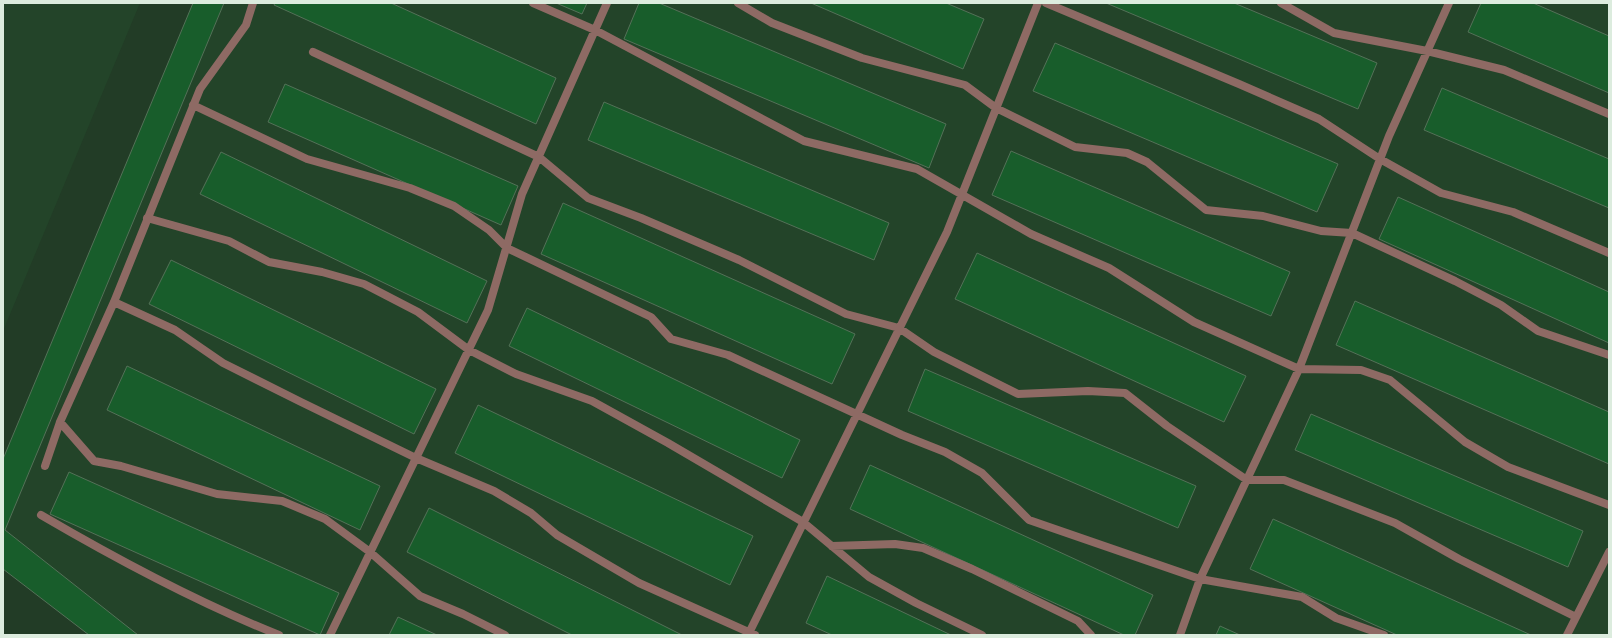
<svg xmlns="http://www.w3.org/2000/svg" width="1612" height="638" viewBox="0 0 1612 638" font-family="Spectral,serif">
  <style>
    .built { fill: #234429 }
    .building { fill: #185d2b; stroke: #547158 }
    .lines { fill: none; stroke-linecap: round; stroke-linejoin: round }
    .service { stroke: #8e6a64; stroke-width: 8 }
  </style>
  <rect width="100%" height="100%" fill="#223c26"/>
  <!-- built -->
  <path class="built" d="M 3,3 L 140,3 L 3,331 Z
    M 193,3 L 1609,3 L 1609,635 L 89,635 L 3,569 L 3,459 Z"/>
  <!-- building -->
  <path class="building" d="M 193,3 L 224,3 L 5,530 L 138,635 L 89,635 L 3,569 L 3,459 Z
    M 275,3 L 391,3 L 556,78 L 536,124 L 274,5 Z
    M 556,3 L 587,3 L 582,14 Z
    M 639,3 L 659,3 L 946,124 L 929,168 L 624,39 Z
    M 811,3 L 946,3 L 984,19 L 963,69 Z
    M 1106,3 L 1234,3 L 1377,63 L 1358,109 Z
    M 1481,3 L 1533,3 L 1609,36 L 1609,93 L 1468,32 Z
    M 1055,43 L 1338,164 L 1317,212 L 1033,91 Z
    M 285,84 L 518,186 L 501,225 L 268,122 Z
    M 1442,88 L 1609,159 L 1609,208 L 1424,130 Z
    M 604,102 L 889,223 L 874,260 L 588,140 Z
    M 1011,151 L 1290,272 L 1271,316 L 992,195 Z
    M 221,152 L 487,281 L 467,323 L 200,194 Z
    M 1398,197 L 1609,292 L 1609,343 L 1379,239 Z
    M 563,203 L 855,334 L 832,384 L 541,254 Z
    M 977,253 L 1246,376 L 1224,422 L 955,299 Z
    M 171,260 L 436,389 L 414,434 L 149,304 Z
    M 1355,301 L 1609,412 L 1609,464 L 1336,345 Z
    M 527,308 L 800,440 L 782,478 L 509,346 Z
    M 127,366 L 380,486 L 360,530 L 107,410 Z
    M 925,369 L 1196,486 L 1178,528 L 908,411 Z
    M 478,405 L 753,536 L 730,585 L 455,453 Z
    M 1311,414 L 1583,531 L 1568,567 L 1295,450 Z
    M 870,465 L 1153,595 L 1135,635 L 1124,635 L 850,509 Z
    M 69,472 L 339,593 L 320,635 L 50,514 Z
    M 429,508 L 682,635 L 572,635 L 407,552 Z
    M 1273,519 L 1531,635 L 1397,635 L 1250,569 Z
    M 827,576 L 951,635 L 832,635 L 806,623 Z
    M 398,617 L 437,635 L 389,635 Z
    M 1220,626 L 1240,635 L 1216,635 Z"/>
  <g class="lines">
    <!-- service -->
    <path class="service" d="M 533,3 L 595,30 L 804,141 L 917,169 L 1031,234 L 1109,268 L 1194,322 L 1299,369 L 1361,370 L 1390,380 L 1465,442 L 1508,467 L 1609,505
      M 738,3 L 772,23 L 862,58 L 965,85 L 996,108 L 1075,147 L 1127,153 L 1147,162 L 1206,210 L 1263,216 L 1321,231 L 1352,233 L 1455,281 L 1501,305 L 1538,331 L 1609,355
      M 1046,3 L 1239,84 L 1319,119 L 1380,159 L 1441,193 L 1513,212 L 1609,253
      M 1281,3 L 1334,33 L 1427,51 L 1504,70 L 1609,114
      M 313,52 L 539,157 L 588,198 L 641,218 L 739,260 L 846,314 L 899,328 L 934,352 L 1018,394 L 1088,391 L 1125,393 L 1167,426 L 1247,480 L 1284,480 L 1395,523 L 1459,559 L 1576,617
      M 193,105 L 307,159 L 410,188 L 454,206 L 489,230 L 507,248 L 651,317 L 671,339 L 728,355 L 902,435 L 945,452 L 982,473 L 1029,520 L 1200,579 L 1302,597 L 1336,618 L 1384,635
      M 147,218 L 229,241 L 269,262 L 322,272 L 364,284 L 418,312 L 469,350 L 516,374 L 592,401 L 668,443 L 803,522 L 869,577 L 916,603 L 982,635
      M 114,302 L 175,330 L 223,363 L 301,402 L 416,458 L 494,491 L 531,513 L 557,535 L 639,583 L 755,635
      M 60,422 L 94,461 L 121,466 L 217,494 L 282,501 L 325,519 L 370,552 L 420,596 L 463,614 L 505,635
      M 45,466 L 60,422 L 114,302 L 200,89 L 246,25 L 253,3
      M 41,515 C 118,560 196,602 279,635
      M 832,546 L 895,544 L 923,548 L 972,569 L 1078,621 L 1091,635
      M 330,635 L 488,310 L 522,194 L 607,3
      M 748,635 L 947,232 L 1038,3
      M 1180,635 L 1200,579 L 1299,369 L 1389,136 L 1449,3
      M 1567,635 L 1609,552"/>
  </g>
  <!-- border -->
  <rect width="1612" height="638" fill="none" stroke="#dcecde" stroke-width="8"/>
</svg>
